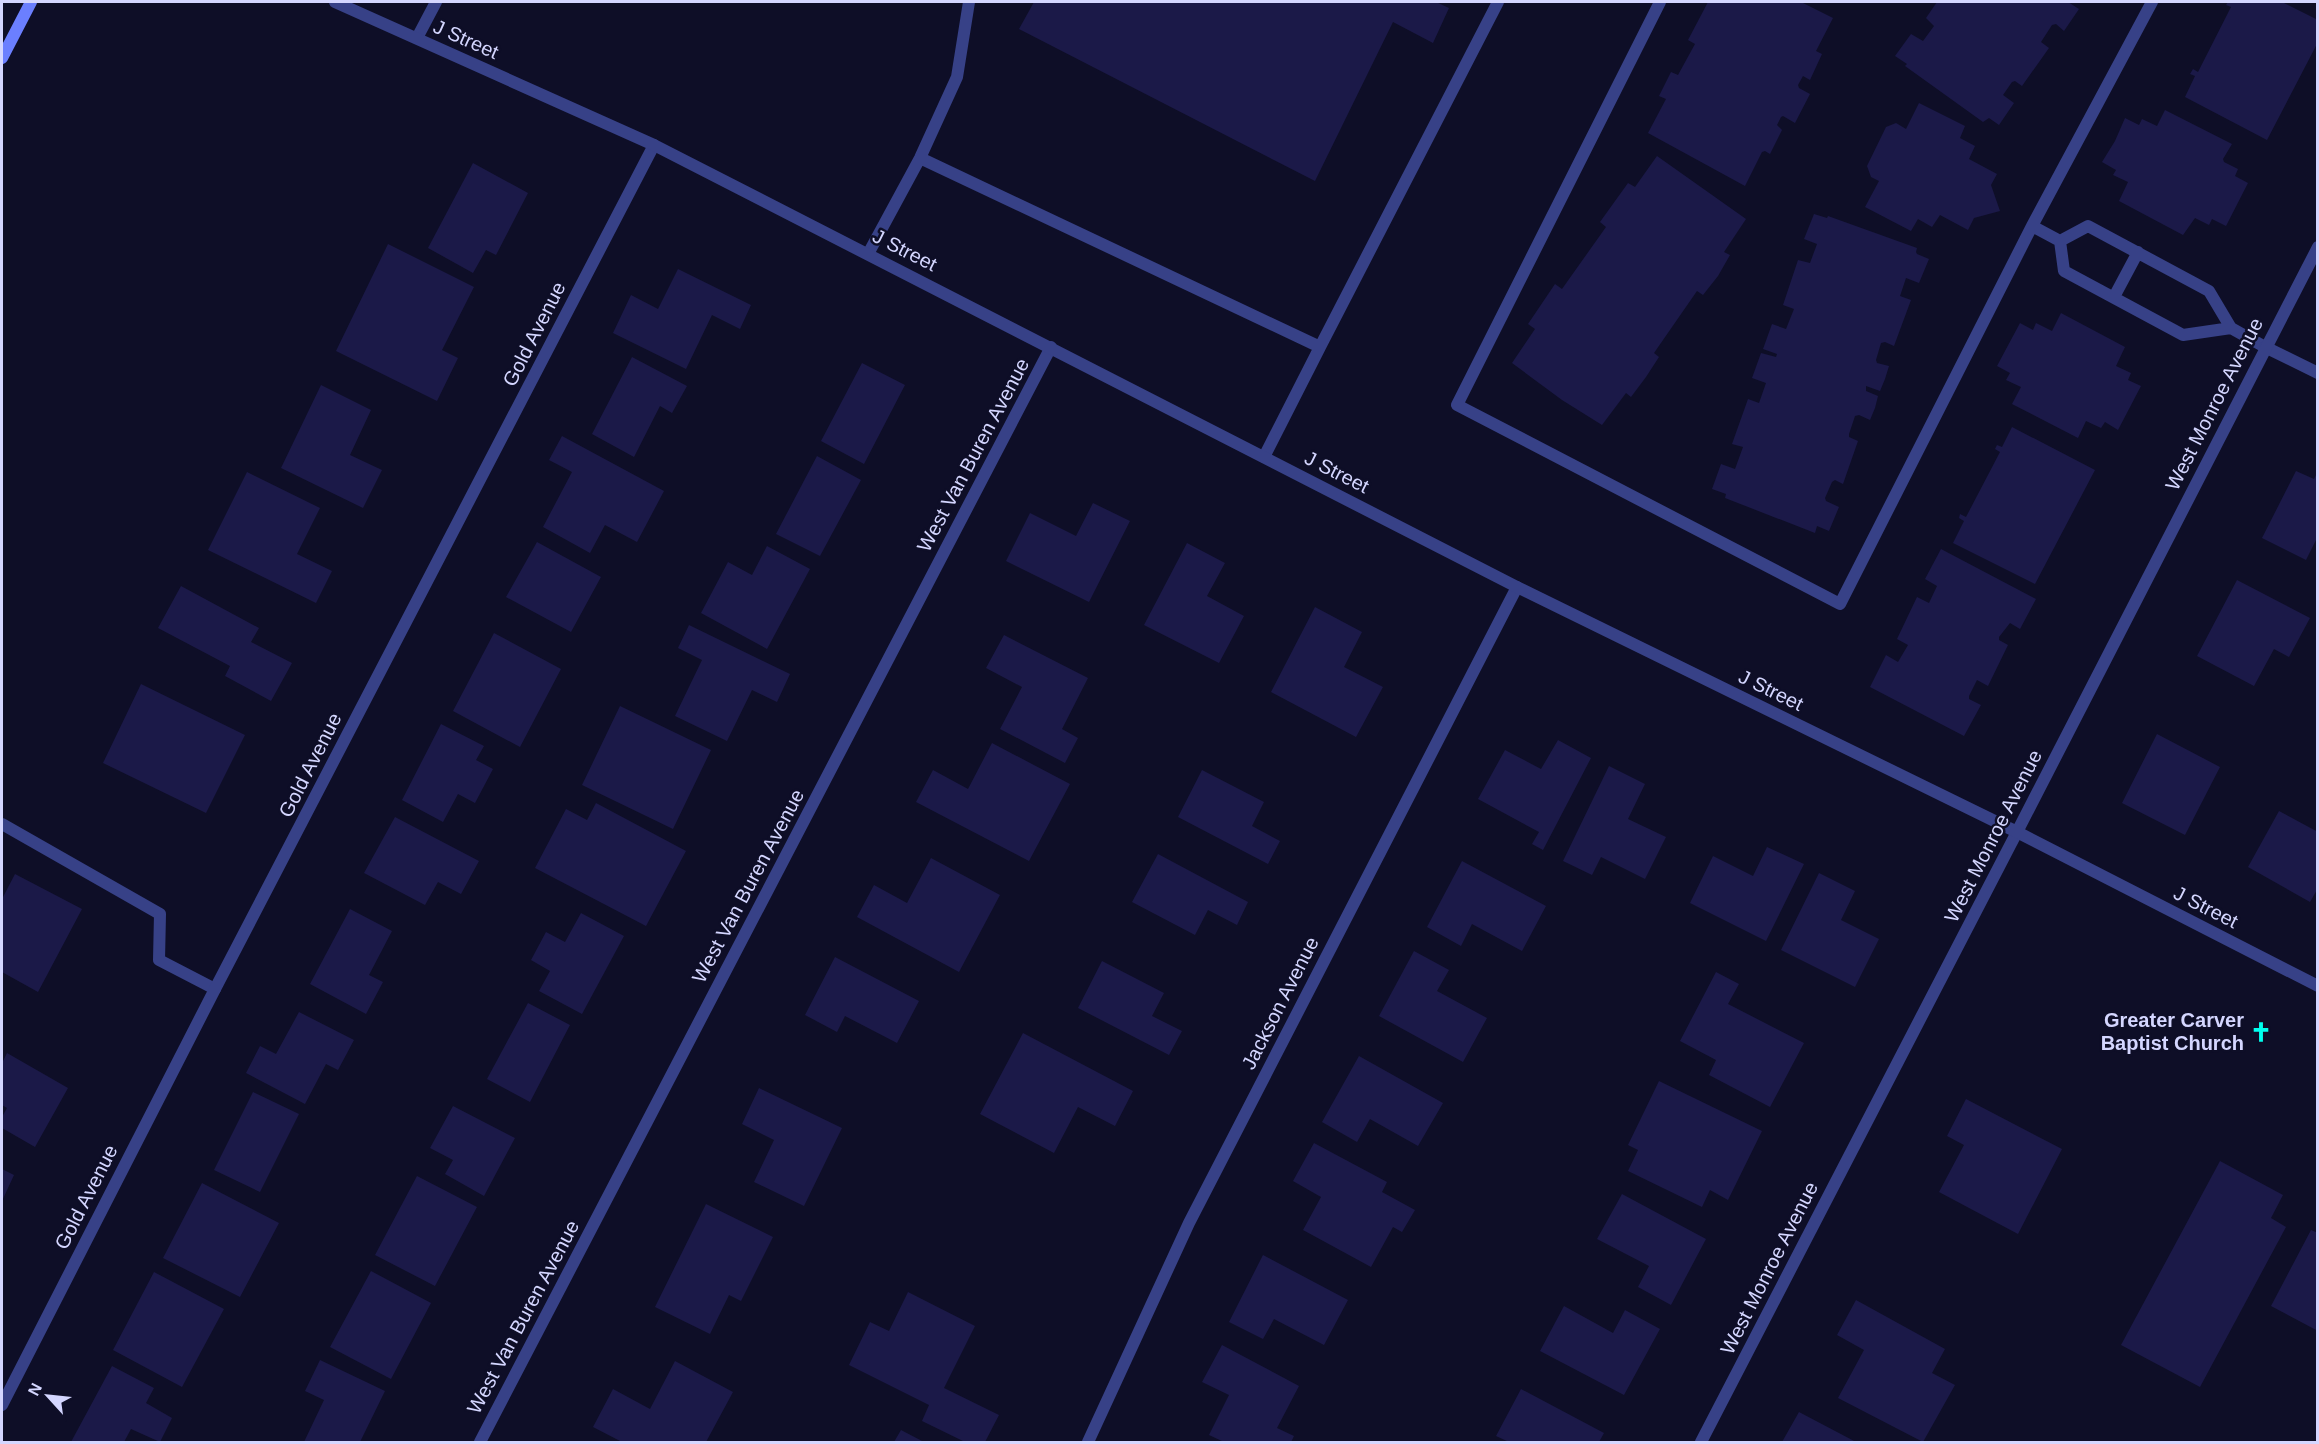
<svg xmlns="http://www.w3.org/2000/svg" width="2319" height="1444" viewBox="0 0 2319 1444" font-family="Arial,sans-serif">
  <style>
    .building { fill: #1b1948 }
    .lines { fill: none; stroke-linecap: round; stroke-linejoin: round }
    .service { stroke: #374187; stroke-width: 12 }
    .minor { stroke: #374187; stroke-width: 12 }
    .tertiary { stroke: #374187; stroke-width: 12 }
    .secondary { stroke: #6b7fff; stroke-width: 12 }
    .labels { text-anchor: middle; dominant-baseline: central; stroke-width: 5; stroke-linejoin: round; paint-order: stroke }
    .street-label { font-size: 20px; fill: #d4d6ff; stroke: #0e0e27 }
    .poi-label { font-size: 20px; font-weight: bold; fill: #d4d6ff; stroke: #0e0e27; text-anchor: end }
  </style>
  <rect width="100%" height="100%" fill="#0e0e27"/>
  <!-- building -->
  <path class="building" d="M 1034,2 L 1436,2 L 1449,8 L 1433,43 L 1393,22 L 1315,181 L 1019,29 Z
    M 1708,2 L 1801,2 L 1833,18 L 1816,51 L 1822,54 L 1810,80 L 1803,76 L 1798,85 L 1799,88 L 1810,94 L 1795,123 L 1783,116 L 1781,117 L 1777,125 L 1782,130 L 1770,154 L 1765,151 L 1762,152 L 1745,186 L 1648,133 L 1666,99 L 1659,96 L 1671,72 L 1678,75 L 1695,44 L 1688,40 Z
    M 1937,2 L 2068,2 L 2079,9 L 2064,31 L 2056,24 L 2052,25 L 2041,42 L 2049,48 L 2022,86 L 2015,81 L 2012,82 L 2003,95 L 2014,103 L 1999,125 L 1989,118 L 1983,122 L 1905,66 L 1907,64 L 1895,56 L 1911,34 L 1923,41 L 1934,26 L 1926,18 Z
    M 2228,2 L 2282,2 L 2318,20 L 2318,42 L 2267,140 L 2185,97 L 2195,76 L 2190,74 L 2193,69 L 2198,72 L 2231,7 L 2226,5 Z
    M 1919,103 L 1965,126 L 1960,138 L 1975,146 L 1969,159 L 1997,174 L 1991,185 L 2000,211 L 1974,218 L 1968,230 L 1940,215 L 1932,227 L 1918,219 L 1911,231 L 1865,207 L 1879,181 L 1871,177 L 1867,166 L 1886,127 L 1896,123 L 1906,129 Z
    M 2165,110 L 2232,144 L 2223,159 L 2224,162 L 2238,169 L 2235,176 L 2248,183 L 2226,226 L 2212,219 L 2209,225 L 2195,218 L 2183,235 L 2119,201 L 2128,182 L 2113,175 L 2116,170 L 2102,162 L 2115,141 L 2125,118 L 2139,125 L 2142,119 L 2157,126 Z
    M 1657,156 L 1746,219 L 1724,252 L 1730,255 L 1718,276 L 1703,295 L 1697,291 L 1654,353 L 1659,357 L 1646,377 L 1631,397 L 1626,393 L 1602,425 L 1562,400 L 1512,363 L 1535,329 L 1528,324 L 1555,284 L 1562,289 L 1606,227 L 1600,222 L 1628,183 L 1635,187 Z
    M 473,163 L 528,193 L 496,255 L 486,250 L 473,273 L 428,248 Z
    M 1814,214 L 1827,218 L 1828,216 L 1917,248 L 1916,252 L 1917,254 L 1929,259 L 1919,283 L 1906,278 L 1900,296 L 1911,300 L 1894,346 L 1885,342 L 1881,343 L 1876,360 L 1877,363 L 1889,366 L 1885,379 L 1880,391 L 1866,386 L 1866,391 L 1878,396 L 1875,408 L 1870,420 L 1859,415 L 1855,416 L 1849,434 L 1849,437 L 1858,441 L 1843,484 L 1835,480 L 1832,482 L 1825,498 L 1826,501 L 1839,507 L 1829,531 L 1817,526 L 1815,533 L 1725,498 L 1726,494 L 1712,489 L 1721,464 L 1735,469 L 1743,447 L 1732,444 L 1748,399 L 1759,403 L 1766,383 L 1752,378 L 1761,353 L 1776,357 L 1777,354 L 1763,349 L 1772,324 L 1786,329 L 1794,309 L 1783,305 L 1798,260 L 1810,263 L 1817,244 L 1804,239 Z
    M 388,244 L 474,287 L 442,350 L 458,358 L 437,401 L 336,351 Z
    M 678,269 L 751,305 L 740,329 L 712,315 L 686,369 L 613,333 L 631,295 L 658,309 Z
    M 2061,313 L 2125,347 L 2116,366 L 2131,373 L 2128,380 L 2141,386 L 2118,430 L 2105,422 L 2101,428 L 2086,421 L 2078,438 L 2012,404 L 2021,387 L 2006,380 L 2010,373 L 1997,366 L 2020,323 L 2033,330 L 2036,323 L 2052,331 Z
    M 632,357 L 687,386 L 672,413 L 660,406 L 634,457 L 592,434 Z
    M 862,363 L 905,385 L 864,464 L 821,441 Z
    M 321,385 L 371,410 L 350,455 L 382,470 L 363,508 L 281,468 Z
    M 2012,427 L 2095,470 L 2035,584 L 1953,543 L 1964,521 L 1959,518 L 1960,514 L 1966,517 L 2000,452 L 1995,449 L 1997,445 L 2002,447 Z
    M 562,436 L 664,491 L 637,542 L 605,525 L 590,553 L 543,527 L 572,472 L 549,460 Z
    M 817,456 L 861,480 L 820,556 L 776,534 Z
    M 2296,471 L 2314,479 L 2318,471 L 2318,536 L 2306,560 L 2262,538 Z
    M 247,472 L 320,508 L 297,554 L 332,571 L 316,603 L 208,550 Z
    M 1093,503 L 1130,521 L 1089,602 L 1006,561 L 1030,513 L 1076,536 Z
    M 537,542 L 601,577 L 571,632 L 506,597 Z
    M 1187,543 L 1225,563 L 1207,596 L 1244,616 L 1219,663 L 1144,625 Z
    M 767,546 L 810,569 L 767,649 L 701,613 L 728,562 L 752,575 Z
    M 1941,549 L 2036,599 L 2020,629 L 2010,623 L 1999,637 L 1999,640 L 2008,645 L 1988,686 L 1977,680 L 1969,696 L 1969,699 L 1981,705 L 1964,736 L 1870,687 L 1886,655 L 1898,662 L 1908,645 L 1897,639 L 1917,597 L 1929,603 L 1937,586 L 1925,579 Z
    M 2237,580 L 2310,618 L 2289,657 L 2274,649 L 2254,686 L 2197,656 Z
    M 181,586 L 259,628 L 251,642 L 292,663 L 271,701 L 225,676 L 230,666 L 158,628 Z
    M 1315,607 L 1362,632 L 1344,667 L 1383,687 L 1356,737 L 1271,692 Z
    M 689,625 L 790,674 L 777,702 L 752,690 L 727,741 L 675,716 L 702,660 L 678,648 Z
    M 494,633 L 561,669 L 520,747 L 453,711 Z
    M 1004,635 L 1088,678 L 1062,729 L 1078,738 L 1065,763 L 1000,729 L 1022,687 L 986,668 Z
    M 141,684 L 245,735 L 206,813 L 103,763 Z
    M 620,706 L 711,750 L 673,829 L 582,785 Z
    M 441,724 L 484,746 L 476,760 L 493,769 L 475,803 L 458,794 L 443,822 L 402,800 Z
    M 2157,734 L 2220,767 L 2185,835 L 2122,803 Z
    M 1558,740 L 1591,758 L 1543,850 L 1532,844 L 1539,832 L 1478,799 L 1505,750 L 1541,769 Z
    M 992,743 L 1070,784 L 1029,861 L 916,802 L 933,770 L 968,789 Z
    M 1609,766 L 1645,784 L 1628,819 L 1666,837 L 1645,879 L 1601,857 L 1592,875 L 1563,861 Z
    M 1202,770 L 1264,802 L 1252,826 L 1280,841 L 1268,864 L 1178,817 Z
    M 596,803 L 686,851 L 646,926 L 535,868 L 566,809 L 587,820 Z
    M 2279,811 L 2318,832 L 2318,888 L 2310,902 L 2248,867 Z
    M 395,817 L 479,861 L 461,894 L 438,882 L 425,905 L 364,873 Z
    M 1767,847 L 1804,864 L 1766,941 L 1690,903 L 1713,856 L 1753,876 Z
    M 1158,854 L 1248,902 L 1237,925 L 1208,910 L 1195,935 L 1132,902 Z
    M 931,858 L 1000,895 L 959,972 L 857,917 L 874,885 L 907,903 Z
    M 1462,861 L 1546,906 L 1522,951 L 1472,924 L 1461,946 L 1427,927 Z
    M 1819,873 L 1855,891 L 1841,920 L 1879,939 L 1855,987 L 1781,950 Z
    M 15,874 L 82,909 L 38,992 L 2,972 L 2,899 Z
    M 350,909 L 392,931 L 369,975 L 383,982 L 366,1014 L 310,984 Z
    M 581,913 L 624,936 L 582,1014 L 539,991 L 550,971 L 531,960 L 546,932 L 565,942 Z
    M 1414,951 L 1449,970 L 1437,991 L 1487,1018 L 1463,1062 L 1379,1016 Z
    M 835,957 L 919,1001 L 897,1043 L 845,1016 L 837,1032 L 805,1015 Z
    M 1102,961 L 1164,993 L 1152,1016 L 1182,1031 L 1169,1055 L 1078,1008 Z
    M 1716,972 L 1739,984 L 1728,1004 L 1804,1043 L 1770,1107 L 1709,1075 L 1716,1060 L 1680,1041 Z
    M 528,1003 L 570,1025 L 530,1102 L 487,1079 Z
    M 299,1012 L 354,1040 L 338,1070 L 326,1064 L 305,1104 L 246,1073 L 260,1046 L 276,1054 Z
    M 1023,1033 L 1133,1091 L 1115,1126 L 1078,1107 L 1054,1153 L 980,1114 Z
    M 7,1053 L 68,1088 L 35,1147 L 2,1128 L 2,1117 L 7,1108 L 2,1105 L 2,1063 Z
    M 1359,1056 L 1443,1103 L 1418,1146 L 1370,1119 L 1357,1142 L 1322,1122 Z
    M 1659,1081 L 1762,1131 L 1728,1200 L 1710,1190 L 1702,1207 L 1628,1171 L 1638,1150 L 1628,1145 Z
    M 759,1088 L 842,1128 L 804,1206 L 754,1182 L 774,1140 L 742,1124 Z
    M 253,1092 L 299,1114 L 260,1192 L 214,1170 Z
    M 1966,1099 L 2062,1149 L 2018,1234 L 1939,1192 L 1964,1145 L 1947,1136 Z
    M 453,1106 L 515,1138 L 484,1196 L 445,1174 L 453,1160 L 430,1148 Z
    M 1314,1143 L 1387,1182 L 1382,1192 L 1415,1210 L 1402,1232 L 1393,1227 L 1371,1267 L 1303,1230 L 1321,1197 L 1293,1181 Z
    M 2220,1161 L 2283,1195 L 2271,1218 L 2286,1227 L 2200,1387 L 2121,1345 Z
    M 2,1169 L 14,1175 L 2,1201 Z
    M 417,1176 L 477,1207 L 435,1286 L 375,1255 Z
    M 202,1183 L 279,1223 L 240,1297 L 163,1258 Z
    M 1622,1194 L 1706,1239 L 1671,1305 L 1638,1287 L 1649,1266 L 1597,1239 Z
    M 706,1204 L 773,1237 L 741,1301 L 729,1295 L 710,1334 L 655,1307 Z
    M 2311,1230 L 2318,1233 L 2318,1331 L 2271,1306 Z
    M 1263,1255 L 1348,1300 L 1324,1345 L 1274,1319 L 1263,1339 L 1229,1322 Z
    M 371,1271 L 431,1303 L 391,1379 L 330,1347 Z
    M 154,1272 L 224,1309 L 182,1387 L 113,1350 Z
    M 908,1292 L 975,1326 L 944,1388 L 999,1415 L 985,1442 L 965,1442 L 922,1421 L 929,1405 L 849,1365 L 870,1322 L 889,1331 Z
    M 1856,1300 L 1945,1349 L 1932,1373 L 1955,1385 L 1923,1442 L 1838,1398 L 1864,1350 L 1837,1335 Z
    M 1564,1306 L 1613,1333 L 1625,1310 L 1660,1329 L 1624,1395 L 1540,1351 Z
    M 1222,1345 L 1299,1386 L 1277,1428 L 1294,1436 L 1291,1442 L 1224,1442 L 1209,1435 L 1229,1395 L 1202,1382 Z
    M 320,1360 L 385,1391 L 360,1442 L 304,1442 L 324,1400 L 305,1391 Z
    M 675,1361 L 733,1392 L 706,1442 L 622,1442 L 593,1427 L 613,1389 L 650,1409 Z
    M 112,1366 L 154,1388 L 146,1403 L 172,1418 L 160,1442 L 131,1429 L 124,1442 L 71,1442 Z
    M 1521,1389 L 1604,1433 L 1599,1442 L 1509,1442 L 1496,1436 Z
    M 1799,1412 L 1856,1442 L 1782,1442 Z
    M 901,1430 L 924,1442 L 894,1442 Z"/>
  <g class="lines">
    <!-- service -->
    <path class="service" d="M 1660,2 L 1457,405 L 1840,604 L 2032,226 L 2152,2
      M 417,38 L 436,2
      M 920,158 L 1320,347 L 1498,2
      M 2032,226 L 2060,241
      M 2060,241 L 2088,226 L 2209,291 L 2231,328 L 2265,347
      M 2060,241 L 2064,271 L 2183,335 L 2231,328
      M 868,254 L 920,158 L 957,77 L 969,2
      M 2114,297 L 2138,252
      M 1264,457 L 1320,347
      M 2,824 L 160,914 L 159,960 L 215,989"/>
    <!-- minor -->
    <path class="minor" d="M 2265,347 L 2318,373
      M 2,1405 L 215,989 L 654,145
      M 480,1442 L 1051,347
      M 1088,1442 L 1189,1223 L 1517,587
      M 1701,1442 L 2017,832"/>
    <!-- tertiary -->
    <path class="tertiary" d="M 335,2 L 654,145 L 1517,587 L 2017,832 L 2318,986
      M 2017,832 L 2318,247"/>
    <!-- secondary -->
    <path class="secondary" d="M 2,58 L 31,2"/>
  </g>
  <!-- icons -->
  <defs>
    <g id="church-bare" transform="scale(1.62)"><path d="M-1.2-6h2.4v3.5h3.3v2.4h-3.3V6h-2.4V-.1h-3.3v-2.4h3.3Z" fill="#0fe" stroke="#0e0e27" stroke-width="2.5" paint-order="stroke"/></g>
  </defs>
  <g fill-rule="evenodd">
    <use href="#church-bare" x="2261" y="1032"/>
  </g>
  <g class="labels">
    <!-- street labels -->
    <g class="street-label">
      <text transform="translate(466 39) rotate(24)">J Street</text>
      <text transform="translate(905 250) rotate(27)">J Street</text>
      <text transform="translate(534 334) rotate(-63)">Gold Avenue</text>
      <text transform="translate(2214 404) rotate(-63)">West Monroe Avenue</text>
      <text transform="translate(973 455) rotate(-62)">West Van Buren Avenue</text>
      <text transform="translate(1337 472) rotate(27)">J Street</text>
      <text transform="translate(1771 690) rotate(26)">J Street</text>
      <text transform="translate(310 765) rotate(-63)">Gold Avenue</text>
      <text transform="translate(1993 836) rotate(-63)">West Monroe Avenue</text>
      <text transform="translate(748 886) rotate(-62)">West Van Buren Avenue</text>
      <text transform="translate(2206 907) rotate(27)">J Street</text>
      <text transform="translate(1280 1003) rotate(-63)">Jackson Avenue</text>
      <text transform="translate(86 1197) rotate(-63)">Gold Avenue</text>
      <text transform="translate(1769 1268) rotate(-63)">West Monroe Avenue</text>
      <text transform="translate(523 1317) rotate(-62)">West Van Buren Avenue</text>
    </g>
    <!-- poi labels -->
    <g class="poi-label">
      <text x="2244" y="1020">Greater Carver<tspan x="2244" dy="23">Baptist Church</tspan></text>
    </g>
  </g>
  <!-- border -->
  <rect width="2319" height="1444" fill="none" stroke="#d4d6ff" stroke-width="6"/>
  <!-- north arrow -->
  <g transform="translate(48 1396) rotate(297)" stroke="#0e0e27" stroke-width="4.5" paint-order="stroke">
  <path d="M0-4.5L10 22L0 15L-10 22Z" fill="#d4d6ff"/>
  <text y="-9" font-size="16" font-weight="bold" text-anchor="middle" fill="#d4d6ff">N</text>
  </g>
</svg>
